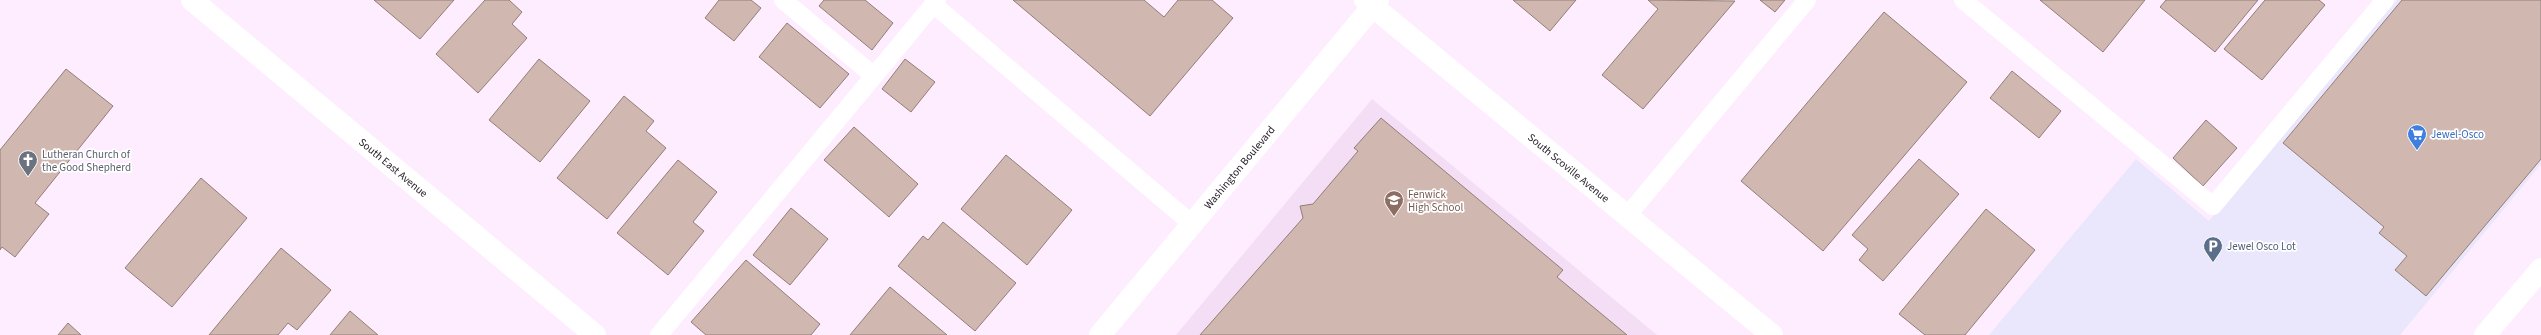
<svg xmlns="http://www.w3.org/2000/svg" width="2541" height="335" viewBox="0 0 2541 335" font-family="'Source Sans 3',sans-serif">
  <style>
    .commercial { fill: #eae6fc }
    .built { fill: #f4def6 }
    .building { fill: #d0b8b1; stroke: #947d77 }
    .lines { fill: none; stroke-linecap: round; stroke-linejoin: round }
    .service { stroke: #fff; stroke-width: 18 }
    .minor { stroke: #fff; stroke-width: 22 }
    .tertiary { stroke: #fff; stroke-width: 22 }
    .secondary { stroke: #fff; stroke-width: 22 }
    .labels { text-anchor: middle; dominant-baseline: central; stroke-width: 3.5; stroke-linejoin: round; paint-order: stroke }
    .shop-label { font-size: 11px; fill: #366cbe; stroke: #fff; text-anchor: start }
    .worship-label { font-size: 11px; fill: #5b616d; stroke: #fff; text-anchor: start }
    .street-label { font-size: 11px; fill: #201a21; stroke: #fff }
    .education-label { font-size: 11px; fill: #785e54; stroke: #fff; text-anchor: start }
    .service-label { font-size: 11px; fill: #4e5e75; stroke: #fff; text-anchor: start }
  </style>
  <rect width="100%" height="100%" fill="#feedff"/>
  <!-- commercial -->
  <path class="commercial" d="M 2397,0 L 2541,0 L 2541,164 L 2400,335 L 1989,335 L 2136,159 L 2209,221 Z"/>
  <!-- built -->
  <path class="built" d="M 1372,99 L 1657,335 L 1176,335 Z"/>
  <!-- building -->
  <path class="building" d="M 374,0 L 454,0 L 420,39 Z
    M 485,0 L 509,0 L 522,12 L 512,24 L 527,38 L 478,93 L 436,54 Z
    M 719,0 L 751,0 L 761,8 L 734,41 L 705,18 Z
    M 824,0 L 865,0 L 893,23 L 872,50 L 819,6 Z
    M 1013,0 L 1144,0 L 1164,17 L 1178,0 L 1212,0 L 1233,18 L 1150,116 Z
    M 1513,0 L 1576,0 L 1550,31 Z
    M 1648,0 L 1735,1 L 1643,109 L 1602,75 L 1658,9 Z
    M 1760,0 L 1785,0 L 1775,12 Z
    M 2040,0 L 2145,0 L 2103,52 Z
    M 2166,0 L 2258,0 L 2215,52 L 2160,7 Z
    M 2265,0 L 2319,0 L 2325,5 L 2262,80 L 2224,49 Z
    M 2402,0 L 2541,0 L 2541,159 L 2426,296 L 2395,270 L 2407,256 L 2379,233 L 2384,227 L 2283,143 Z
    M 1884,12 L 1967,82 L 1823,251 L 1741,181 Z
    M 787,23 L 849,74 L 820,108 L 759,57 Z
    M 539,59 L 590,101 L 540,162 L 489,120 Z
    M 905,59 L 935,82 L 911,112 L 882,89 Z
    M 66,69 L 113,106 L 35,203 L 49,214 L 15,257 L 2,247 L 0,250 L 0,150 Z
    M 2012,71 L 2061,111 L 2039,138 L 1990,98 Z
    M 624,96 L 654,121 L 646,131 L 666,148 L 607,219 L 557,178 Z
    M 1381,118 L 1563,270 L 1557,277 L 1627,335 L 1200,335 L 1303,218 L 1300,206 L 1313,204 L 1358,151 L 1354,148 Z
    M 2206,120 L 2237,148 L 2203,186 L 2173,158 Z
    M 854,127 L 918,184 L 889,217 L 824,160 Z
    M 1006,155 L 1072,210 L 1027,265 L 961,209 Z
    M 1919,159 L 1959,194 L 1883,281 L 1859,260 L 1868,249 L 1852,235 Z
    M 678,160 L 717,192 L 693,222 L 704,231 L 668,275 L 617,233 Z
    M 201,178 L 247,218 L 172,307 L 125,268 Z
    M 791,208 L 828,239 L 790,285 L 753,255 Z
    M 1986,209 L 2035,250 L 1965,335 L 1925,335 L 1899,314 Z
    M 943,222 L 1016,283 L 975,331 L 898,266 L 923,236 L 928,240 Z
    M 281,248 L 331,290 L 297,330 L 288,323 L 278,335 L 209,335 Z
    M 746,260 L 820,324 L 811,335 L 706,335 L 691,322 Z
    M 890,287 L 947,335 L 850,335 Z
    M 350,311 L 378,335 L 330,335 Z
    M 68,323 L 81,335 L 58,335 Z"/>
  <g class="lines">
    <!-- service -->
    <path class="service" d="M 783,0 L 874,76
      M 1963,0 L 2213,206 L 2385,0
      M 933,4 L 1192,224
      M 1627,216 L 1807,0
      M 659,335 L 937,0"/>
    <!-- minor -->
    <g class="minor">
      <path id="s1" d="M 192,0 L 595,335"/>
      <path id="s2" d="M 1365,0 L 1772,335"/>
    </g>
    <!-- tertiary -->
    <path class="tertiary" id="s3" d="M 1100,335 L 1378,0"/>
    <!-- secondary -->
    <path class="secondary" d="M 2485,335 L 2541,269"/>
  </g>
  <!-- icons -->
  <defs>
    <g id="supermarket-pin" transform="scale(1)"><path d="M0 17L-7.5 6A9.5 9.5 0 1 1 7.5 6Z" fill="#3f7fe0" stroke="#fff"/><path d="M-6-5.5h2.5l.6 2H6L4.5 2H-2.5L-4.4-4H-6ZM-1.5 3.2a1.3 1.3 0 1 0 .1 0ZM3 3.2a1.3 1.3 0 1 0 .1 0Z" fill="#fff"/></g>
    <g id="church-pin" transform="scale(1)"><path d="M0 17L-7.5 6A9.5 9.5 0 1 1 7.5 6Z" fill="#6b7280" stroke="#fff"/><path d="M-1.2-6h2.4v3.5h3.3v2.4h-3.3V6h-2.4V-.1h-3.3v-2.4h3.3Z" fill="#fff"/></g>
    <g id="school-pin" transform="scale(1)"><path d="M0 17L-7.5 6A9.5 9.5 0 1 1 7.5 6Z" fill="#8d6e63" stroke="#fff"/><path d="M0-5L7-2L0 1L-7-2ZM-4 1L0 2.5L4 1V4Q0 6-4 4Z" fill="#fff"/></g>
    <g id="parking-pin" transform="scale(1)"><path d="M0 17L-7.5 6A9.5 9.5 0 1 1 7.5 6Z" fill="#5c6f8a" stroke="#fff"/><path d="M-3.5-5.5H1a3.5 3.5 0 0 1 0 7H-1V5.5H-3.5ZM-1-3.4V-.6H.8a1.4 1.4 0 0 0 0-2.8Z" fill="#fff"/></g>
  </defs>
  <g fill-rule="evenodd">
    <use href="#supermarket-pin" x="2417" y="134"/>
    <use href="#church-pin" x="28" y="160"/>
    <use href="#school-pin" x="1394" y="200"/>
    <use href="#parking-pin" x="2213" y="246"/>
  </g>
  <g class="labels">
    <!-- shop labels -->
    <g class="shop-label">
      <text x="2431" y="134">Jewel-Osco</text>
    </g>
    <!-- worship labels -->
    <g class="worship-label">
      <text x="42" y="154">Lutheran Church of<tspan x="42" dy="13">the Good Shepherd</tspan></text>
    </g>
    <!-- street labels -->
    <g class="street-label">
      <text stroke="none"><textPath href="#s3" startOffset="218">Washington Boulevard</textPath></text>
      <text stroke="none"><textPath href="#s2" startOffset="264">South Scoville Avenue</textPath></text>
      <text stroke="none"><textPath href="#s1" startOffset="262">South East Avenue</textPath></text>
    </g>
    <!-- education labels -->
    <g class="education-label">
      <text x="1408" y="194">Fenwick<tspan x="1408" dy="13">High School</tspan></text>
    </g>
    <!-- service labels -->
    <g class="service-label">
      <text x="2227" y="246">Jewel Osco Lot</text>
    </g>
  </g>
</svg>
